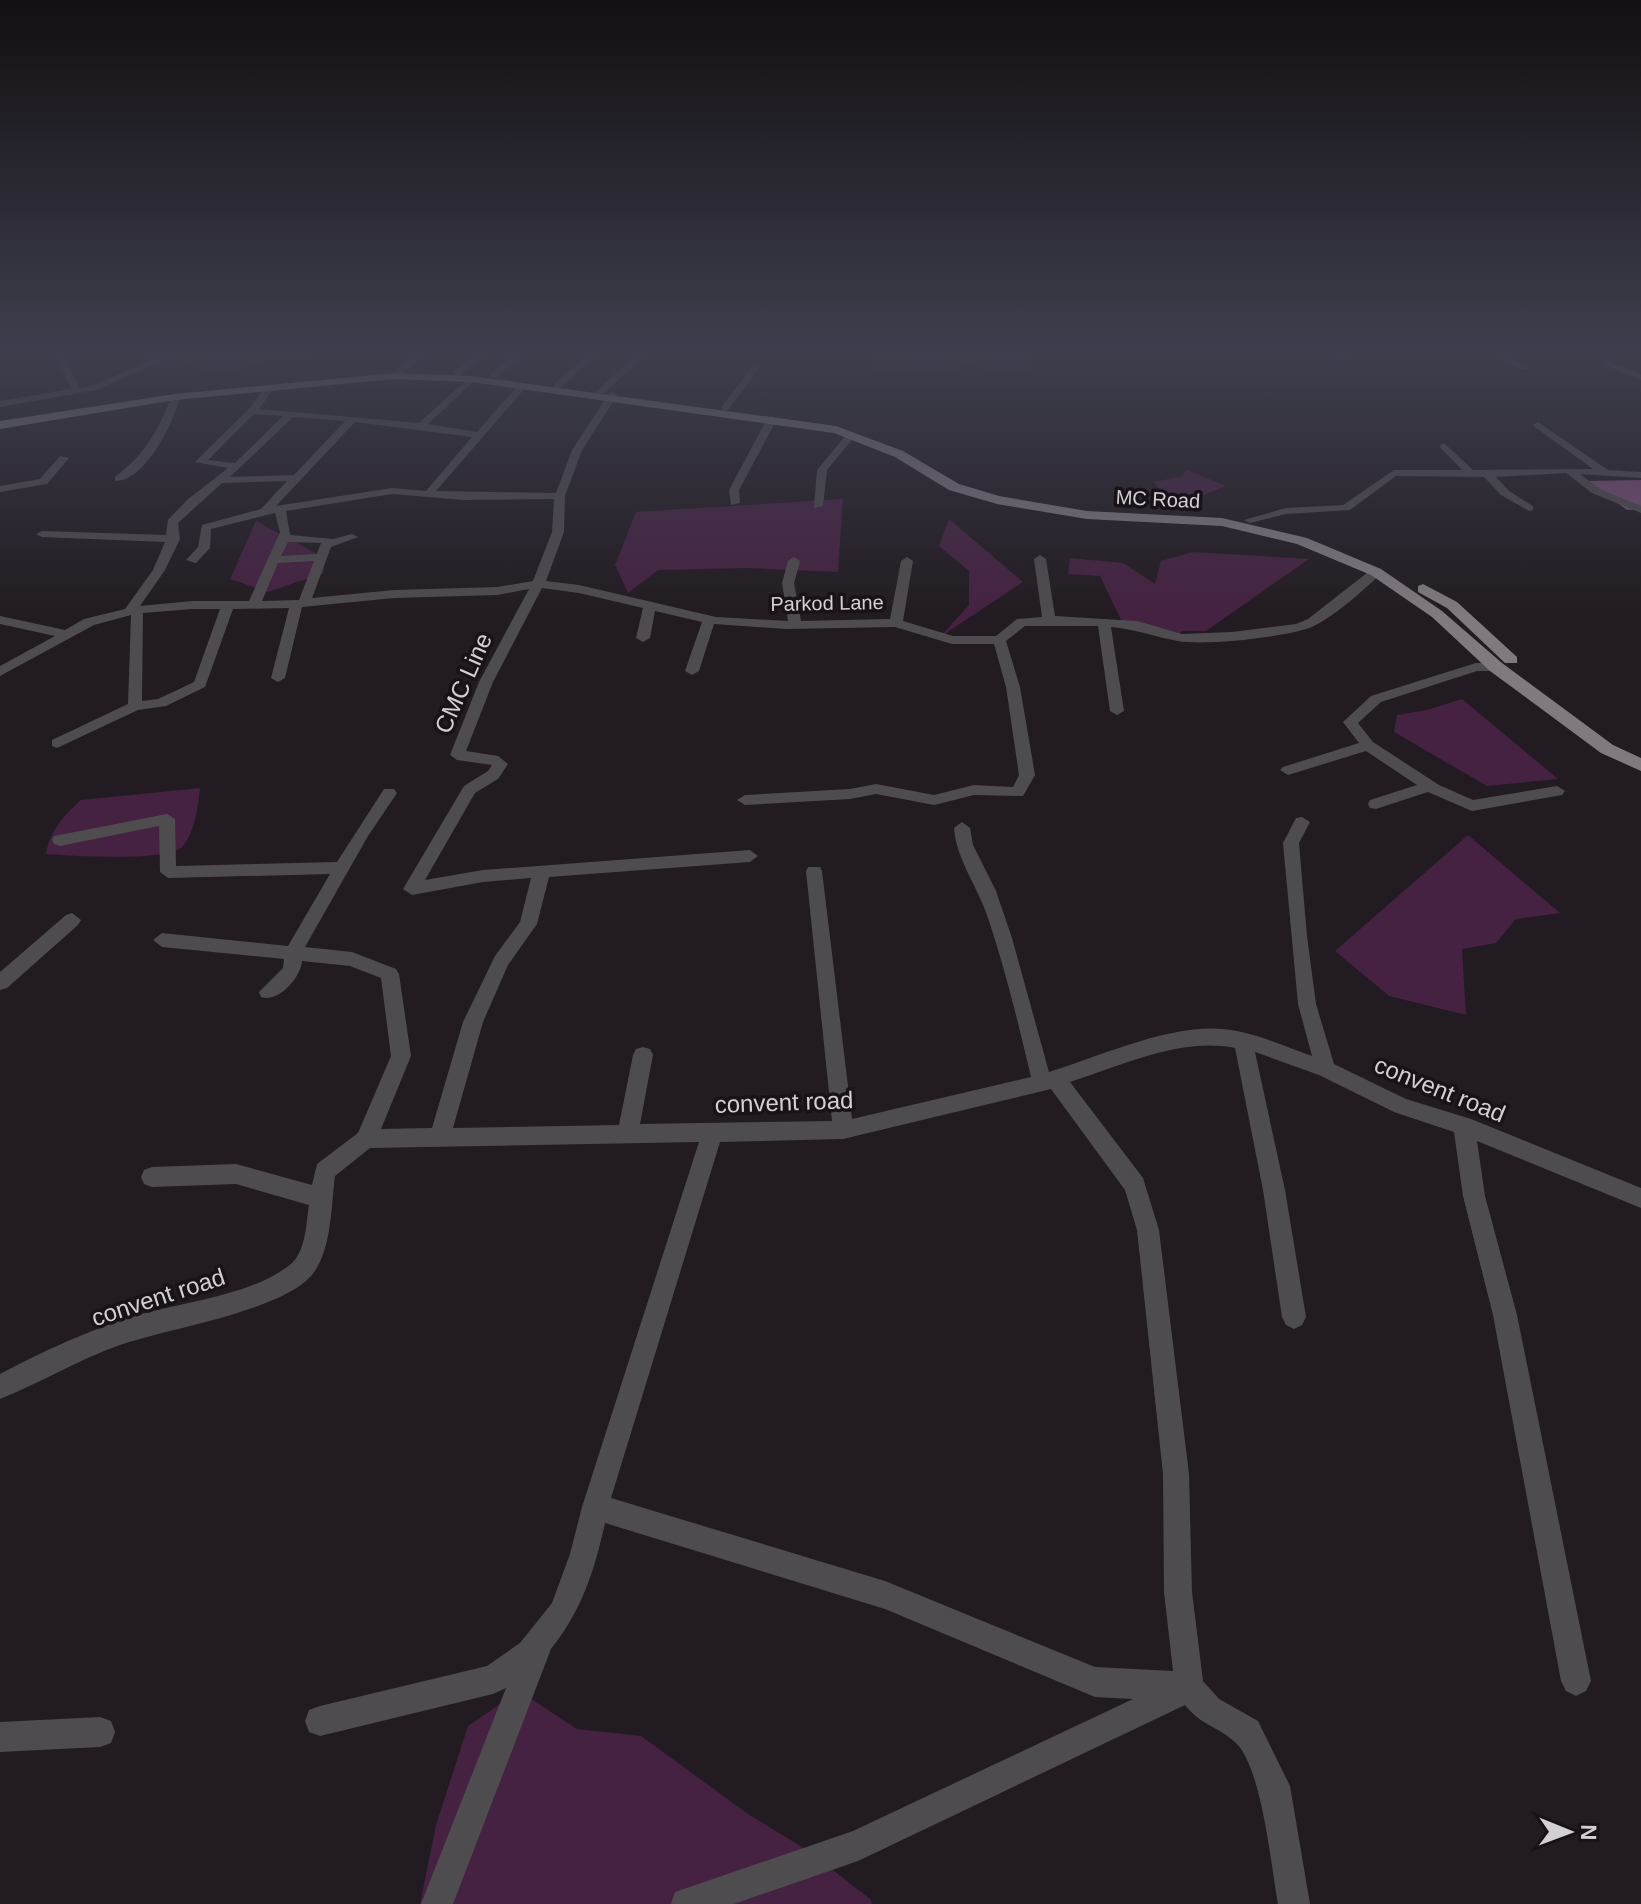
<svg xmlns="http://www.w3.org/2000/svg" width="1641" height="1904" viewBox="0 0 1641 1904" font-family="Helvetica,sans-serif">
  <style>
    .built { fill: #2e222c }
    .green { fill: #452241 }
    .water { fill: #7e4e79 }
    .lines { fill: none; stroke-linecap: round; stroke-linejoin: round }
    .minor { fill: #4f4c4f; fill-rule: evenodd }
    .primary { fill: #817980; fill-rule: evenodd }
    .labels { text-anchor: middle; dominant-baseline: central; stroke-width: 7; stroke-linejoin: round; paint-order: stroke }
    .far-street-label { font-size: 20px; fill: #d4cfd3; stroke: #191218 }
    .street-label { font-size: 24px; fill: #d4cfd3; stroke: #191218 }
  </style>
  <rect width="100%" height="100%" fill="#221b21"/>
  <!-- built -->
  <path class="built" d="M 870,352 L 952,357 L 956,372 L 874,374 Z"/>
  <!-- green -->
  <path class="green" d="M 193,350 L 317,350 L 309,358 L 270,357 L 257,364 L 219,373 L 194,368 L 191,365 L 178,369 L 154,367 Z
    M 929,350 L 1028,350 L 1032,372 L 993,372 Z
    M 1187,470 L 1226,486 L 1176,506 L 1153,482 L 1180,477 Z
    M 843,499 L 838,572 L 747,568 L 658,570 L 628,593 L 615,565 L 636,512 Z
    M 949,519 L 1023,582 L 940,637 L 969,605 L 969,571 L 939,546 Z
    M 256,521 L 323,557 L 324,573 L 268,592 L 230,579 Z
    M 1193,552 L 1309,559 L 1206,631 L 1183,631 L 1168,639 L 1124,626 L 1100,576 L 1068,574 L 1070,558 L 1123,563 L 1155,584 L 1161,561 Z
    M 1462,699 L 1558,779 L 1487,786 L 1394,732 L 1397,715 L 1427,710 Z
    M 200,788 C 198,806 195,833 182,847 C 167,862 69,856 46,854 C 49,832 65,814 81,800 Z
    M 1468,835 L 1560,913 L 1516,919 L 1496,943 L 1462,949 L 1466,1015 L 1389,996 L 1335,951 Z
    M 519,1691 L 577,1729 L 641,1736 L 748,1814 L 810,1852 L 871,1900 L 872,1904 L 420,1904 L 436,1825 L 468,1726 Z"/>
  <!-- water -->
  <path class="water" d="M 1641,480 L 1641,509 L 1627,510 L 1587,481 Z"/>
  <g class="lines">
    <!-- minor -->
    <path class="minor" d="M 54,350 L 60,350 L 80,388 L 92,386 L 154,359 L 133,350 L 146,350 L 162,356 L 175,350 L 187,350 L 97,390 L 0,407 L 0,401 L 71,389 Z
      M 421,350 L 431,350 L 397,378 L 391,378 L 391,374 Z
      M 481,350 L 491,350 L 459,376 L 453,376 L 453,372 Z
      M 519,350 L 529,350 L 496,378 L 490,378 L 490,374 Z
      M 593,350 L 603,350 L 560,388 L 554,388 L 554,384 Z
      M 642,350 L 651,350 L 599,398 L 593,398 L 593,394 Z
      M 1323,350 L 1335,350 L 1350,359 L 1343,361 Z
      M 1484,350 L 1496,350 L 1530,368 L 1523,370 Z
      M 1606,361 L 1641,374 L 1641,380 L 1606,365 Z
      M 754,364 L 761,366 L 728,410 L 722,410 L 722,406 Z
      M 471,376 L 474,381 L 428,424 L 477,432 L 519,384 L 527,386 L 436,491 L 556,493 L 572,450 L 610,392 L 618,394 L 582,450 L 565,496 L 564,532 L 546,581 L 579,585 L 716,617 L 788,621 L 782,583 L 788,561 L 794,557 L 800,561 L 794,583 L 801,621 L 890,619 L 901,561 L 907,557 L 913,561 L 903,621 L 953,636 L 996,636 L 1017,619 L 1042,617 L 1034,559 L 1040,555 L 1046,559 L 1055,616 L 1137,621 L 1182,634 L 1232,632 L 1296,624 L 1308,619 L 1372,569 L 1382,572 C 1367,588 1333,617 1314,626 C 1290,637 1204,646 1178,641 C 1155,637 1135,629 1111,627 L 1124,711 L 1117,715 L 1110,711 L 1098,626 L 1025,626 L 1006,641 L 1020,687 L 1035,775 L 1023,796 L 974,795 L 934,805 L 876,794 L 850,799 L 745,805 L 737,800 L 745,795 L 850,789 L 876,784 L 934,795 L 974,785 L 1013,787 L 1019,775 L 1006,687 L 994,644 L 952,644 L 895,627 L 786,629 L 714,624 L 699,671 L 692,675 L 685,671 L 702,622 L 655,611 L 650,638 L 643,642 L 636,638 L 643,608 L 579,593 L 542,588 L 493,682 L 466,751 L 498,756 L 508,764 L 498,779 L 475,793 L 425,880 L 483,870 L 750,850 L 758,856 L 750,862 L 549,877 L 537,924 L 508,965 L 483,1022 L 453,1128 L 619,1125 L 633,1055 L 636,1049 L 643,1047 L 650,1049 L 653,1055 L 640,1124 L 832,1121 L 806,871 L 808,867 L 820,867 L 822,871 L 852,1119 L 1031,1077 C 1018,1022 1005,968 987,915 C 977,886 956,858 954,828 L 962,822 L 970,828 L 973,845 L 996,891 L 1012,938 L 1049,1072 C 1100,1056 1170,1024 1223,1029 C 1254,1032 1283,1046 1312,1056 L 1298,1004 L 1283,843 L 1296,818 L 1302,817 L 1310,822 L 1299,843 L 1307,936 L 1316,1004 L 1334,1064 L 1406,1099 L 1471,1119 L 1641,1188 L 1641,1208 L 1477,1141 L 1485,1196 L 1517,1315 L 1591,1681 L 1586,1691 L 1576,1696 L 1566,1691 L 1561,1681 L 1493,1315 L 1463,1196 L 1454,1132 L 1394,1112 L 1319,1075 L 1255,1052 L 1285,1190 L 1306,1317 L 1302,1325 L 1294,1329 L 1286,1325 L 1282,1317 L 1263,1190 L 1235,1048 C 1180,1037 1121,1066 1070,1082 L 1143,1178 L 1159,1230 L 1189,1474 L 1192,1592 L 1203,1681 L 1219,1699 L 1258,1721 L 1290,1786 L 1310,1904 L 1278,1904 C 1271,1867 1262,1766 1235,1742 C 1217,1726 1202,1726 1185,1705 L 858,1861 L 734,1904 L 671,1904 L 675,1892 L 853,1831 L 1133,1699 L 1095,1697 L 885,1609 L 605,1523 C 594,1572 582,1610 551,1649 L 453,1904 L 421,1904 L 506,1688 L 493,1694 L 320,1736 L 309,1732 L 305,1721 L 309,1710 L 320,1706 L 487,1666 L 520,1643 L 552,1603 L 570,1554 L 582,1507 L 699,1142 L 370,1148 L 335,1176 C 331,1206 332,1252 311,1276 C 279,1312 164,1329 117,1346 C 76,1361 40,1383 0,1399 L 0,1374 C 43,1351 89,1330 135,1316 C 182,1302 255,1295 292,1263 C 306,1250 306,1223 309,1205 L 236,1184 L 152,1187 L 144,1184 L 141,1177 L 144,1170 L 152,1167 L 236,1164 L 312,1185 L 317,1164 L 358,1133 L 391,1056 L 381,978 L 350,966 L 302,961 C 301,977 279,1003 261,997 L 259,992 L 283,968 L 284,959 L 162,947 L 153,940 L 162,933 L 288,946 L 330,874 L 168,878 L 160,872 L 159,826 L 60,846 L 54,844 L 52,840 L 54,836 L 167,814 L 175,819 L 176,866 L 337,862 L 384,789 L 394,789 L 397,793 L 368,836 L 305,947 L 352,952 L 396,969 L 399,974 L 411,1056 L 381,1129 L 432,1128 L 463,1022 L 495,956 L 520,922 L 531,878 L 483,882 L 412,895 L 403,889 L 464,786 L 488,771 L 492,765 L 457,760 L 450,755 L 479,682 L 529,589 L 497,595 L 394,598 L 302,607 L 285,678 L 278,682 L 271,678 L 289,608 L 233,609 L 205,687 L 166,706 L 138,710 L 57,748 L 52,746 L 52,740 L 128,704 L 131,615 L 94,625 L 0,676 L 0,666 L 55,636 L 0,624 L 0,616 L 65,630 L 84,619 L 125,609 L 153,570 L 165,542 L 42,537 L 36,534 L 42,531 L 166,535 L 168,520 L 187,500 L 228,468 L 195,462 L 249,409 L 267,385 L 275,387 L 259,409 L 419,423 ZM 254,414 L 283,416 L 235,463 L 208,460 ZM 293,417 L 345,421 L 294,475 L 230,477 ZM 355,422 L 472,437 L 426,491 L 392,488 L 276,506 ZM 287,481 L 261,509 L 202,525 L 198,547 L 186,560 L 196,563 L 210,548 L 211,529 L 275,513 L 280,532 L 249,601 L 192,601 L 140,606 L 165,570 L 180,539 L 178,523 L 222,483 ZM 392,494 L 464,500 L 554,499 L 552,532 L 533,581 L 497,587 L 394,590 L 312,598 L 331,547 L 358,537 L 352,534 L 333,539 L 290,535 L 286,511 ZM 288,542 L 321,543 L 317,554 L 281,556 ZM 314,561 L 299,600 L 262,601 L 278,563 ZM 192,609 L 220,609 L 194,682 L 158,699 L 142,701 L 143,613 ZM 1051,1089 L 1125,1190 L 1137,1230 L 1163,1474 L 1164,1592 L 1173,1671 L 1095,1667 L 885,1581 L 611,1498 L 720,1142 L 843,1139 Z
      M 172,395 L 180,397 C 174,422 145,482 115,481 L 115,477 C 148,451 157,432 172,395 Z
      M 772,416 L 777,419 L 739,490 L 740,503 L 731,505 L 729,490 L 767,419 Z
      M 1538,422 L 1608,470 L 1641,472 L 1641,478 L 1580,474 L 1600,489 L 1641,506 L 1641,513 L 1592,493 L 1566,473 L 1496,477 L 1509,491 L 1533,506 L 1533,510 L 1529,511 L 1501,495 L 1484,477 L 1396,476 L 1350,510 L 1286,514 L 1250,523 L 1244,520 L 1286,508 L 1343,505 L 1394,470 L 1462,470 L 1439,446 L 1444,443 L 1473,470 L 1593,469 L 1535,427 L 1533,425 Z
      M 847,434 L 855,436 L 827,470 L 823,506 L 814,508 L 817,470 Z
      M 60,456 L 69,458 L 47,484 L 0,492 L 0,486 L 40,479 Z
      M 1476,663 L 1496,663 L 1503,667 L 1496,671 L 1477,671 L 1381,702 L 1358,723 L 1373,742 L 1439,785 L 1473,800 L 1557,786 L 1565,791 L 1562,795 L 1472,811 L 1428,792 L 1376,809 L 1370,808 L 1368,804 L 1370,800 L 1417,785 L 1366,751 L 1288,775 L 1280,770 L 1283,767 L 1359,743 L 1343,722 L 1371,696 Z
      M 72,913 L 81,920 L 78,925 L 7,988 L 0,990 L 0,972 L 66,915 Z
      M 100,1717 L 111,1721 L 115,1732 L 111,1743 L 100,1747 L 0,1752 L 0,1722 Z"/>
    <!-- primary -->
    <path class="primary" d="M 394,373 L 471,376 L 836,426 L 903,451 L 959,484 L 999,496 L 1087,511 L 1222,518 L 1307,538 L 1381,569 L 1442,611 L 1502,663 L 1613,745 L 1641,758 L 1641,771 L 1601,753 L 1490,671 L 1432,617 L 1371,575 L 1297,544 L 1222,526 L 1087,519 L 997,504 L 949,490 L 895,457 L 834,433 L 471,382 L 394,379 L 175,400 L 0,429 L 0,421 L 175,394 Z
      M 1423,584 L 1457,602 L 1517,657 L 1517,663 L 1505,663 L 1447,608 L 1418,592 L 1418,586 Z"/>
  </g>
  <!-- sky -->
  <linearGradient id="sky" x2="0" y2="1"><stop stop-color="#130f12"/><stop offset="0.57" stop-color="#3e3f4e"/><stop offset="1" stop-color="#3e3f4e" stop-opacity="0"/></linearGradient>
  <rect width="1641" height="617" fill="url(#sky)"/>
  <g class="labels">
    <!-- far-street labels -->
    <g class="far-street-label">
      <text transform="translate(1158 499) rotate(3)">MC Road</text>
      <text transform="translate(827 603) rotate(-1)">Parkod Lane</text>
    </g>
    <!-- street labels -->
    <g class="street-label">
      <text transform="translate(463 683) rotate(-66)">CMC Line</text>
      <text transform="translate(1440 1089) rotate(22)">convent road</text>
      <text transform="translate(784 1102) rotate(-2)">convent road</text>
      <text transform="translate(158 1297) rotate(-18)">convent road</text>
    </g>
  </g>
  <!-- north arrow -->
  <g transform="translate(1569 1832) rotate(91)" stroke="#191218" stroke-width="6" paint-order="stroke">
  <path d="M0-6L14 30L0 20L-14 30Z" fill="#d4cfd3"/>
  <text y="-12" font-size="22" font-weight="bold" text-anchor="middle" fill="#d4cfd3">N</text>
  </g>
</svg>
